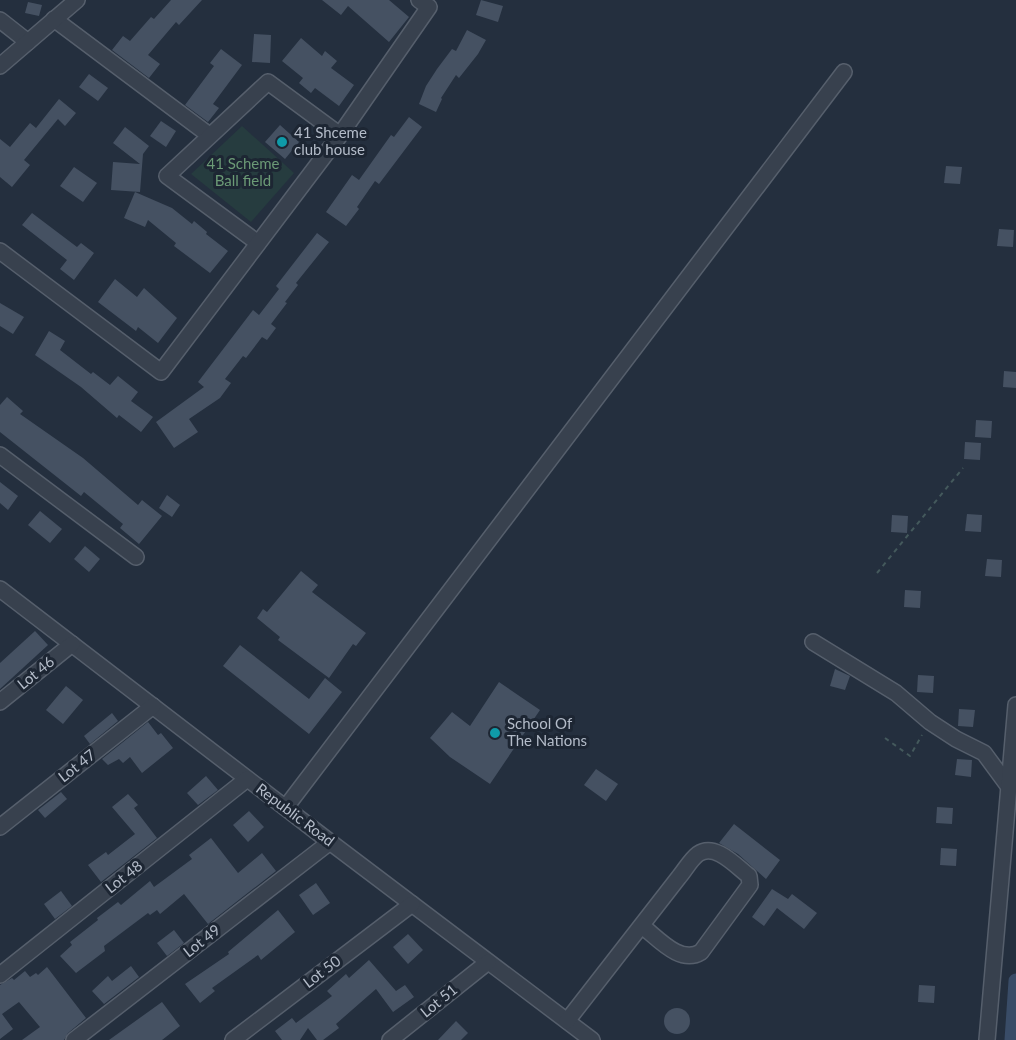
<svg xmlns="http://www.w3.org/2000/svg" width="1016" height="1040" font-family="Lato,sans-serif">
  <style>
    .green { fill: #263c3f }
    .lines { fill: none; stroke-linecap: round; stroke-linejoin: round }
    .canal { stroke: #394c67; stroke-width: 15 }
    .building { fill: #455162 }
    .minor-casing { stroke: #565f6c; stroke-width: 18 }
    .path { stroke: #44595c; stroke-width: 2; stroke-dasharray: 4.5 4.5; stroke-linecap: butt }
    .minor { stroke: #38414e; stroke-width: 15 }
    .culture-dot { fill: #0f9aa8; stroke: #1d2633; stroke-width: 2 }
    .labels { text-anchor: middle; stroke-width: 6; stroke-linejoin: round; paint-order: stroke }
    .poi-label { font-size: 15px; fill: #b4bcc9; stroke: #1d2633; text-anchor: start }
    .park-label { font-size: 15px; fill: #6b9a76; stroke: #1d2633 }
    .street-label { font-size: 15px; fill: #b4bcc9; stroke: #1d2633 }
  </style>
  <rect width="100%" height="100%" fill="#242f3e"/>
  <path class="green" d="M242,126L294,173L251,222L191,174Z"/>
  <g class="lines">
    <path class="canal" d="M1012,1040L1016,981"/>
  </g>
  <g class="building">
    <path d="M171,0H202L179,25L176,22L148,55L160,64L149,78L112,50L123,36L130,41L151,17L154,19Z"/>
    <path d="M322,0H389L409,17L389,42L348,6L341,15Z"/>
    <path d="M481,0L503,6L498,22L476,15Z"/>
    <path d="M28,2L42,5L39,16L25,13Z"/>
    <path d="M467,30L486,40L478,54L459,78L456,75L441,98L442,99L436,112L419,104L426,86L437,69L452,49L456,51Z"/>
    <path d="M254,34L271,35L270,63L252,62Z"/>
    <path d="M301,38L322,56L325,51L337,61L331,68L354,85L339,106L315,88L311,93L299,83L303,78L282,61Z"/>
    <path d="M221,49L242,65L213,104L219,108L208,122L185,105L214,66L210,63Z"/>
    <path d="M89,74L108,88L98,101L79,87Z"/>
    <path d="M59,99L76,113L65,126L58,119L24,160L30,165L12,187L0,177V139L10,147L30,123L36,128Z"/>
    <path d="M409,117L422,127L379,184L375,181L357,207L359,209L346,226L326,212L352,175L359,180L391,135L394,137Z"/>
    <path d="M161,121L176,131L166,147L150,136Z"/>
    <path d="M280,125L299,142L285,159L265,142Z"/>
    <path d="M125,127L149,146L143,154L140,192L111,190L113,162L140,164L113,143Z"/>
    <path d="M946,166L962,167L960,184L944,183Z"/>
    <path d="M74,167L97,183L83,202L60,186Z"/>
    <path d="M135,192L172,208L192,224L194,221L207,232L206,234L228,251L210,273L174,246L176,243L148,220L145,227L124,218Z"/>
    <path d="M32,213L77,247L81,243L94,253L74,280L60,269L67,260L22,225Z"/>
    <path d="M999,229L1014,230L1013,247L997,246Z"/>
    <path d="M317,233L329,242L296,283L298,285L285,302L287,303L271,324L276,328L267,340L262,337L246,358L243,356L225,379L231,383L220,398L189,419L198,432L174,448L156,422L204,387L198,382L253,310L259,315L279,289L276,286Z"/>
    <path d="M115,279L137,297L144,288L177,318L158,343L138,327L136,331L98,302Z"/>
    <path d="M0,303L24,317L13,334L0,326Z"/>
    <path d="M49,331L65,341L60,350L91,374L93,372L110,385L118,376L138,392L131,401L153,417L141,432L119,415L117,418L81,387L35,355Z"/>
    <path d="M1004,371L1016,372V388L1003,387Z"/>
    <path d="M7,397L23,411L20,414L83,458L138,505L142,500L162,516L139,544L120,528L123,524L84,492L81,496L0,432V405Z"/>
    <path d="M976,420L992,421L991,438L975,437Z"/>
    <path d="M965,442L981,443L980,460L964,459Z"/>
    <path d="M0,482L18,496L8,510L0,503Z"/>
    <path d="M167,495L180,505L172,517L159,508Z"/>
    <path d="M40,511L62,529L50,543L28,525Z"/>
    <path d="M967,514L982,515L981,532L965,531Z"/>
    <path d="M892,515L908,516L907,533L891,532Z"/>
    <path d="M85,546L100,559L89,572L74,559Z"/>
    <path d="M987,559L1002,560L1001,577L985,576Z"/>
    <path d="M301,571L318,585L312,592L366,633L356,646L353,644L329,678L278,640L280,637L257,618L263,609L267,612Z"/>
    <path d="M905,590L921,591L920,608L904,607Z"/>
    <path d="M35,631L48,645L0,689V663Z"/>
    <path d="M240,645L309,699L325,678L342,692L309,734L223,666Z"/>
    <path d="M835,669L850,676L845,690L830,686Z"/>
    <path d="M918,675L934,676L933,693L917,692Z"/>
    <path d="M499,682L540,710L490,784L450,757L430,738L452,712L470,726Z"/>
    <path d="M66,686L83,700L63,724L46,710Z"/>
    <path d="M959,709L975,710L973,727L958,726Z"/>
    <path d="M112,713L118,721L90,744L84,736Z"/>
    <path d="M148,722L158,735L161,733L173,748L142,773L130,757L123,763L119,759L108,765L102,759Z"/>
    <path d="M957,759L972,760L971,777L955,775Z"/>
    <path d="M596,769L618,784L606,801L584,785Z"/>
    <path d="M206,776L218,790L198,805L187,793Z"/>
    <path d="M61,792L67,799L45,818L38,810Z"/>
    <path d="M128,794L138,805L134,808L157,838L101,882L88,865L106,852L108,855L135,834L112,807Z"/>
    <path d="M937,807L953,808L952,824L936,823Z"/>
    <path d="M249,811L264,827L248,842L233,825Z"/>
    <path d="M734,824L780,860L766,879L738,854L719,843Z"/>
    <path d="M211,838L238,873L262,853L276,871L208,924L184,894L160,914L157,910L150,915L148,913L104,946L105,951L76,973L60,956L72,945L70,942L98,920L97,918L118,902L121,905L150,881L154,887L192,859L189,855Z"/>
    <path d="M941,848L957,849L956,866L940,865Z"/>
    <path d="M316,883L330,903L313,915L299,895Z"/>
    <path d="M772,889L788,899L792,894L817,913L804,929L777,908L764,926L752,917Z"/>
    <path d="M61,891L72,906L55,919L44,904Z"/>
    <path d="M278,910L295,932L261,960L258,955L212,988L215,991L200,1003L185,984L229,954L228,952Z"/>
    <path d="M174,930L184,943L167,956L157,943Z"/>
    <path d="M408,934L423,950L408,964L393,947Z"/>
    <path d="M369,960L396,991L405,985L414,997L393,1012L376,989L336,1024L339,1028L323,1040H317L308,1028L300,1040H282L275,1031L292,1018L296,1023L332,996L327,991L346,974L349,978Z"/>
    <path d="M131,966L139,977L104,1004L92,991L108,976L112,981Z"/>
    <path d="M47,967L86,1018L68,1033L64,1040H22L40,1027L19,1002L2,1014L13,1029L0,1039V985L12,978L14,980L25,971L30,977L36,973L38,975Z"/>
    <path d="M919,985L935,986L934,1003L918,1002Z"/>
    <path d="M162,1002L180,1026L162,1040H109Z"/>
    <circle cx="677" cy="1021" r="13"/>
    <path d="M456,1021L468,1033L461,1040H438Z"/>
  </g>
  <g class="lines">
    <g class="minor-casing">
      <g id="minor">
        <path d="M54,19L209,135"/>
        <path d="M0,20L28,42"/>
        <path d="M0,66L77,0"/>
        <path d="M258,243L167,176L268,82L340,135"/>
        <path d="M0,251L161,372L340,135L429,7L419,0"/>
        <path d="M0,455L136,557"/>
        <path d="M0,589L330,842L592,1040"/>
        <path d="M813,642L896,693L930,722L956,739L984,753L1009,787"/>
        <path d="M0,702L72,644"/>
        <path d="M286,807L844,72"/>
        <path d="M0,827L153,706"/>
        <path d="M0,975L247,779"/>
        <path d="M567,1021L679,877C685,870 691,859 698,854C715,842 736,866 749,876L750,885L701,952C680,965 658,938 642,926"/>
        <path d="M74,1040L330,842"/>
        <path d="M233,1040L412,904"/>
        <path d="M390,1040L488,962"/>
        <path d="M987,1040L1016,705"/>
      </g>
    </g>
    <g class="path">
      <path d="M877,573L963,468"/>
      <path d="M885,738L910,756L922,735"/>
    </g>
    <use href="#minor" class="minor"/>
  </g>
  <g class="culture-dot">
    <circle cx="282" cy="142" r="6"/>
    <circle cx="495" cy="733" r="6"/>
  </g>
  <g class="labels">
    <g class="poi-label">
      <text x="294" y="138">41 Shceme<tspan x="294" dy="17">club house</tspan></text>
      <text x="507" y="729">School Of<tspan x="507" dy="17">The Nations</tspan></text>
    </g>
    <g class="park-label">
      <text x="243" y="169">41 Scheme<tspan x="243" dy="17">Ball field</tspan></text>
    </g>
    <g class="street-label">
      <text transform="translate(36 673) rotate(-39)" y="5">Lot 46</text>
      <text transform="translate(77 766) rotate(-38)" y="5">Lot 47</text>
      <text transform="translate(295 815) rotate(37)" y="5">Republic Road</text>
      <text transform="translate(124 877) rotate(-38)" y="5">Lot 48</text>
      <text transform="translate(202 941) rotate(-38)" y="5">Lot 49</text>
      <text transform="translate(322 972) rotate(-37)" y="5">Lot 50</text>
      <text transform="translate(439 1001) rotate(-39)" y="5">Lot 51</text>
    </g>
  </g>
</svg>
